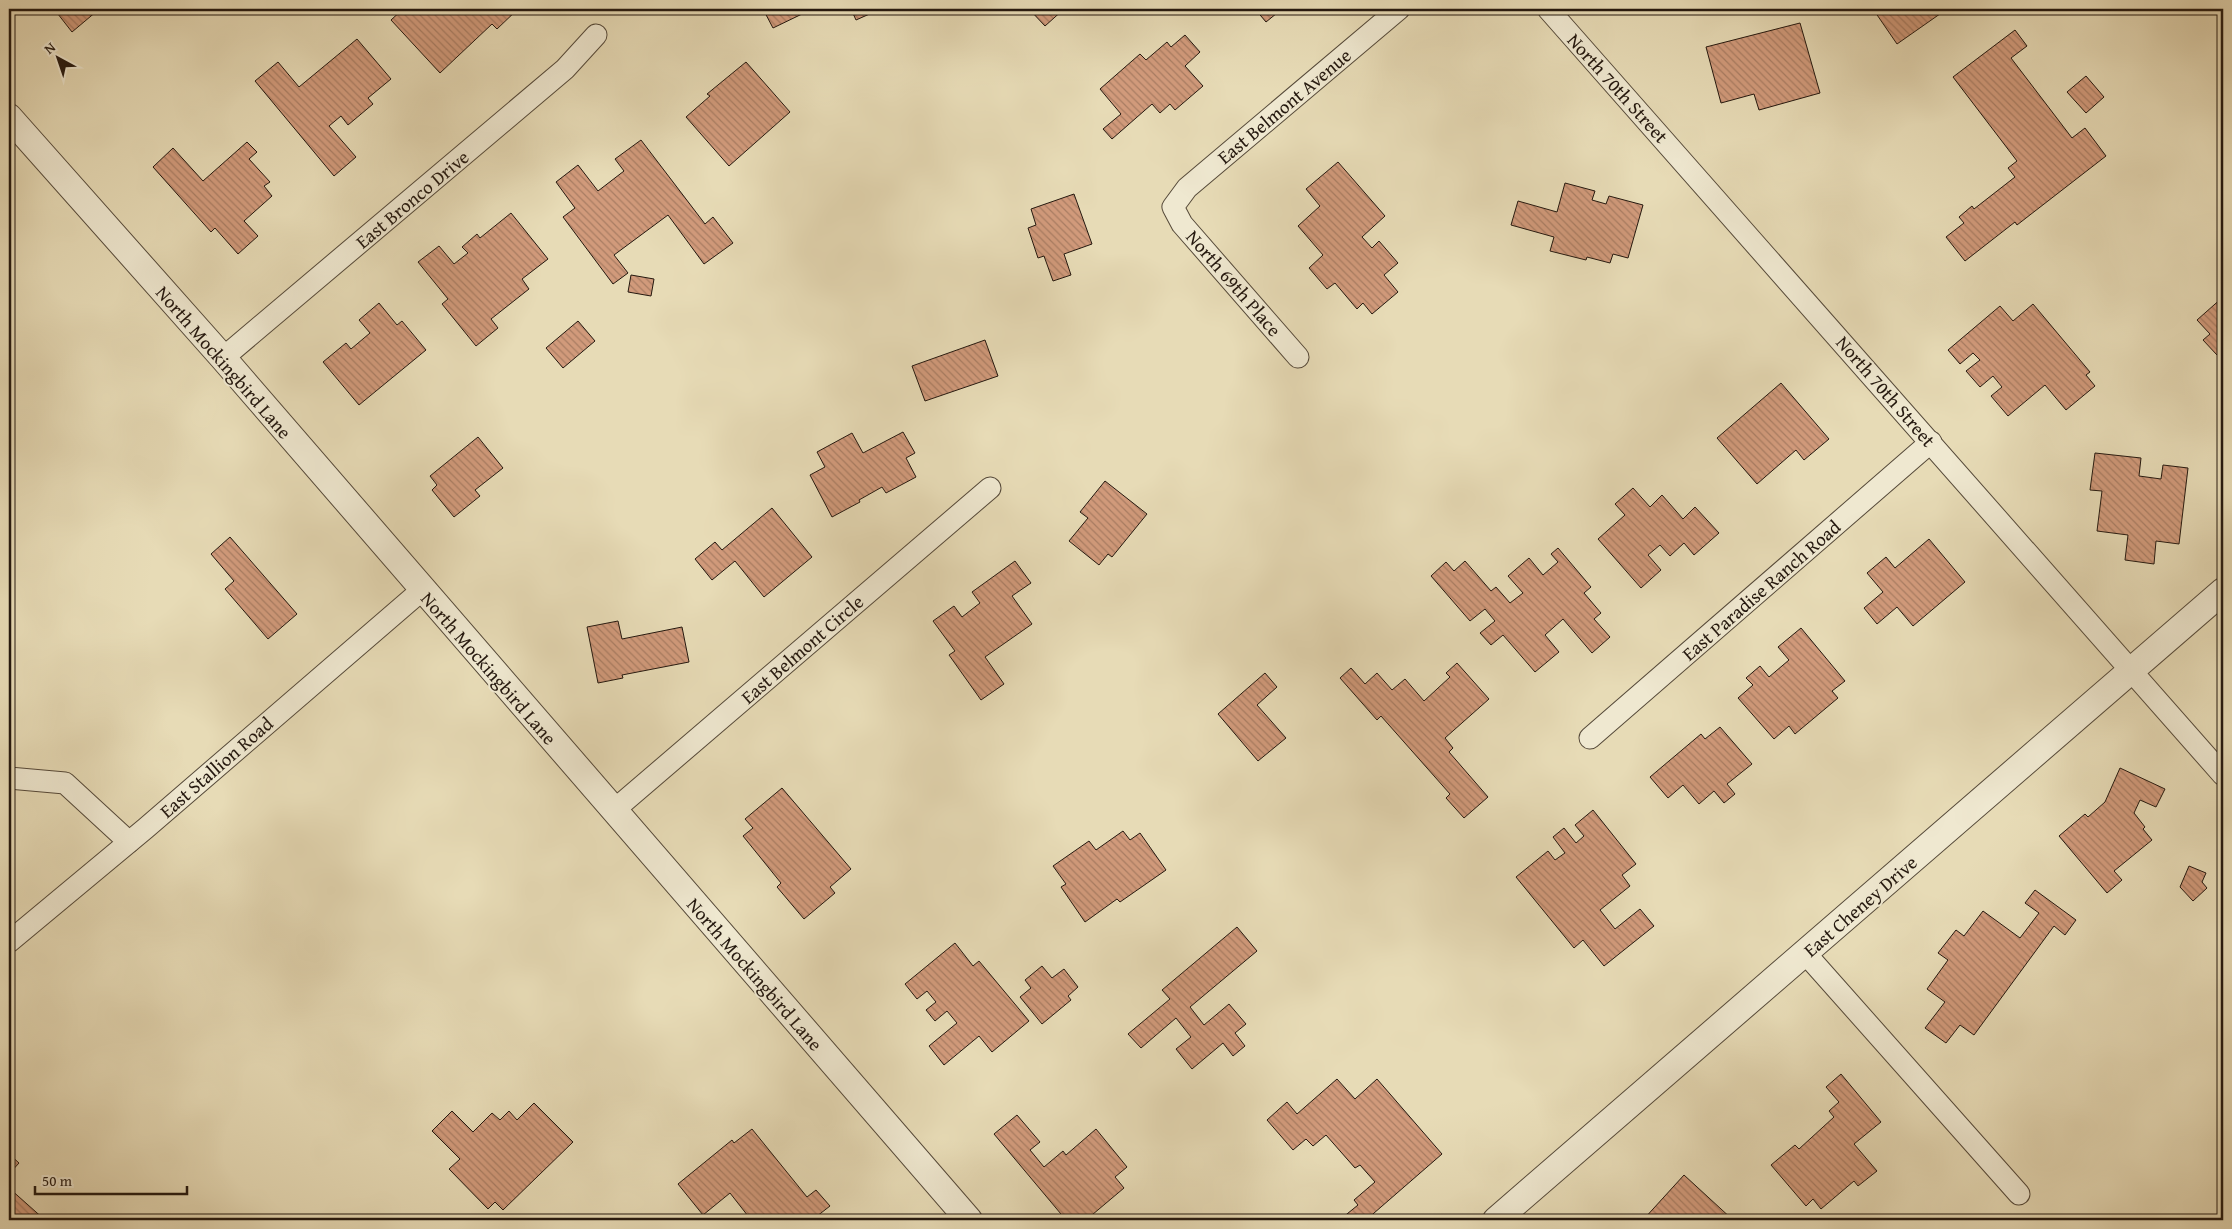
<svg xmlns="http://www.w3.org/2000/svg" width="2232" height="1229" font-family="'Gentium Book Plus',serif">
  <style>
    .building { fill: url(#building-back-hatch); stroke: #24180f }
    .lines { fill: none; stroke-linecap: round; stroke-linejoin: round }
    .minor-casing { stroke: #554939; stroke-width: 23 }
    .tertiary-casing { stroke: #554939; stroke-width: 28 }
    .minor { stroke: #efe8d0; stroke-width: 21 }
    .tertiary { stroke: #efe8d0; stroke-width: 26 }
    .labels { text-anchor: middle; stroke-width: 4; stroke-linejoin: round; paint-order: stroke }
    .street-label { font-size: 19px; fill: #24180f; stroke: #efe8d0 }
  </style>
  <defs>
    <pattern id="building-back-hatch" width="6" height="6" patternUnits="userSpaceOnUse" patternTransform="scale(1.25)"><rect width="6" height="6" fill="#d19a7b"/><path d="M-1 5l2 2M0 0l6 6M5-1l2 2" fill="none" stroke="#a97d63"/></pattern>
  </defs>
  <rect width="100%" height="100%" fill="#e7dbb6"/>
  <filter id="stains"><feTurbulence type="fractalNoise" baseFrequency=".004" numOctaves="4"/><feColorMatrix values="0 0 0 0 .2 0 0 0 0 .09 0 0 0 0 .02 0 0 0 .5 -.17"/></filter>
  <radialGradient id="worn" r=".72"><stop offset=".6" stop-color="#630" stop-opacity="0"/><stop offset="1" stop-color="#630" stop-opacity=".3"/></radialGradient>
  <g class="building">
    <path d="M54,9H94L97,11L72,32Z"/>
    <path d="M403,9H518L497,29L492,24L440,73L391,20Z"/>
    <path d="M763,9H800L802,14L773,28Z"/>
    <path d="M851,9H872L874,12L856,20Z"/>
    <path d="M1029,9H1064L1045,26Z"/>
    <path d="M1255,9H1282L1266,22Z"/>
    <path d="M1873,9H1947L1897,44Z"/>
    <path d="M1800,23L1820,93L1759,110L1754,94L1721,103L1706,47Z"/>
    <path d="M2015,30L2027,46L2011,58L2072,138L2085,128L2106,156L2017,225L2015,222L1965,261L1946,237L1964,223L1959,217L1972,206L1974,209L2015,177L2008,168L2017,161L1953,77Z"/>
    <path d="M1185,35L1200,52L1185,66L1203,86L1175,110L1170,104L1160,113L1152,104L1112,139L1103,129L1121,114L1100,89L1140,54L1146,60L1167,42L1171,47Z"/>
    <path d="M357,39L391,79L368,98L373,104L348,125L341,116L329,126L356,157L334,176L255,81L278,62L299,87Z"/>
    <path d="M746,62L790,112L729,166L686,117L710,96L707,94Z"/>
    <path d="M2086,76L2104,97L2086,113L2067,92Z"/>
    <path d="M641,140L705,224L713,217L733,243L704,264L668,215L614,255L628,273L613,284L563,217L575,208L556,182L578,165L598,191L624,171L615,159Z"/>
    <path d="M247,142L257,152L249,159L270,182L264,186L272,196L244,221L258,236L238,254L215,228L211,232L153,167L173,148L203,181Z"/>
    <path d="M1338,162L1385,216L1362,237L1372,248L1379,241L1398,263L1384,275L1398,292L1372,314L1363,303L1357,309L1335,283L1327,289L1309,268L1323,255L1298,226L1320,206L1306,189Z"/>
    <path d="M1565,183L1595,191L1592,200L1606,204L1609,196L1643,205L1628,258L1613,254L1610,263L1587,257L1586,260L1550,251L1554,237L1511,225L1518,201L1557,212Z"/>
    <path d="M1074,194L1092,244L1064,254L1071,275L1053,281L1044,256L1038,258L1028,228L1036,225L1031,209Z"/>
    <path d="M511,213L548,259L522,279L529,289L491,319L498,328L476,346L442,304L448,299L418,262L439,246L454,264L468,253L462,247L477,234L480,238Z"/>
    <path d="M631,275L654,279L651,296L628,292Z"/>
    <path d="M2223,297V349L2217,355L2203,340L2210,334L2197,320Z"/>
    <path d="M379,303L397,325L402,321L426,350L359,405L323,362L346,343L351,349L370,333L359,320Z"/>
    <path d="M2033,304L2090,372L2086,375L2095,386L2066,410L2045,385L2008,416L1991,396L2002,387L1993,376L1980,387L1966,371L1980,360L1973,353L1960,364L1948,350L2000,306L2013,321Z"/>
    <path d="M578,321L595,341L563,368L546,348Z"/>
    <path d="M985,340L998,376L925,401L912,366Z"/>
    <path d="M1781,383L1829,439L1804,460L1796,450L1757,484L1717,438Z"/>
    <path d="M903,432L915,453L906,458L916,477L886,493L882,487L859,500L860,502L832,517L810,475L825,467L817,452L852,433L863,453Z"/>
    <path d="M478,437L503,468L475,490L480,496L454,517L432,490L437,485L430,476Z"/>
    <path d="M2095,453L2141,458L2139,476L2161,479L2163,465L2188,468L2179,544L2156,541L2154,564L2125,560L2128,535L2097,531L2102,491L2090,490Z"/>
    <path d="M1105,481L1147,514L1112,557L1108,554L1099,565L1069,541L1088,518L1080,512Z"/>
    <path d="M1633,488L1650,507L1662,495L1683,519L1695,507L1719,533L1694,555L1684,543L1670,556L1660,545L1648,555L1661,570L1641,588L1598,539L1625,515L1615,504Z"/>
    <path d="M772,508L812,557L764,597L735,561L712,580L695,559L715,542L722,550Z"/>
    <path d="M230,537L297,614L268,639L225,589L234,581L211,554Z"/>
    <path d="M1929,539L1965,582L1913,626L1897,607L1877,624L1864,608L1883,592L1867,573L1886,557L1895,568Z"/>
    <path d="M1558,548L1591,587L1584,593L1601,613L1594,619L1610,637L1592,653L1563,619L1545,635L1559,652L1535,672L1503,635L1491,645L1480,633L1495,621L1485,609L1470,621L1431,576L1446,562L1454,571L1465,561L1491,591L1496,587L1510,603L1523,593L1508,576L1529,558L1543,575L1558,562L1551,554Z"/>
    <path d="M1015,561L1031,583L1012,596L1032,624L985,657L1004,684L981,700L949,655L955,651L933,621L954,606L962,617L980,603L972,592Z"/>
    <path d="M618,621L622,639L682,627L689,662L622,675L623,678L598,683L587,627Z"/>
    <path d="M1801,628L1845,681L1832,691L1838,698L1795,734L1789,726L1774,739L1738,698L1753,685L1746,678L1760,666L1769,677L1789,660L1778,647Z"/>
    <path d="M1457,663L1489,699L1445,738L1453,748L1449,752L1488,797L1464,818L1446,798L1450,794L1381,716L1377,720L1340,678L1351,668L1365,684L1377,673L1392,690L1405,679L1424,701L1450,677L1446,673Z"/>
    <path d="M1265,673L1277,687L1257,705L1286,738L1258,761L1218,714Z"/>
    <path d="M1720,727L1752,764L1727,784L1735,794L1724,803L1714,791L1699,804L1683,785L1668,798L1650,777L1701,734L1705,739Z"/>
    <path d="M2120,768L2165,789L2156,807L2140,800L2134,813L2145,827L2143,829L2152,840L2114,871L2122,880L2107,893L2059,836L2085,814L2088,817L2105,802Z"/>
    <path d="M782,788L851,869L830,887L835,893L804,919L777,887L781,883L743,836L753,828L745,819Z"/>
    <path d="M1593,810L1636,864L1622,875L1630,886L1600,910L1615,929L1640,909L1654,926L1604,966L1583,940L1574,948L1516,877L1548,851L1555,860L1565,853L1553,837L1564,828L1576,843L1584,836L1575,825Z"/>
    <path d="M1123,831L1130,840L1140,833L1166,870L1120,902L1117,899L1085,922L1061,887L1066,884L1053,866L1089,841L1096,850Z"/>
    <path d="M2189,866L2206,873L2202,882L2207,888L2193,901L2180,887Z"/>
    <path d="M2035,890L2076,920L2065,935L2054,926L1974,1035L1960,1025L1946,1043L1925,1028L1945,1002L1927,989L1948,960L1938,953L1956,930L1964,936L1983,911L2020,938L2039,913L2025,903Z"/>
    <path d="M1237,927L1257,951L1190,1007L1204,1025L1229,1004L1246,1024L1235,1033L1245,1046L1233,1056L1223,1043L1192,1069L1176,1049L1191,1037L1176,1018L1141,1048L1128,1034L1170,999L1162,990Z"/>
    <path d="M955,943L973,966L979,961L1029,1021L992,1052L979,1036L944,1065L929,1046L957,1023L947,1011L935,1021L926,1010L936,1002L927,991L917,999L905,984Z"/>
    <path d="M1042,966L1052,978L1064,969L1078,987L1068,996L1071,1000L1042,1024L1020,997L1031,988L1025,980Z"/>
    <path d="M1841,1074L1881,1122L1854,1144L1877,1171L1858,1186L1854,1181L1821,1209L1813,1199L1806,1206L1771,1165L1795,1145L1799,1149L1834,1117L1829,1111L1839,1102L1826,1087Z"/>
    <path d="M1337,1079L1355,1099L1377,1079L1442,1154L1366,1220H1344L1342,1218L1358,1205L1354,1200L1375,1182L1360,1165L1355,1168L1326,1135L1313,1146L1306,1139L1293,1150L1267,1120L1287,1102L1297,1114Z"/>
    <path d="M534,1103L573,1142L503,1210L495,1202L488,1209L449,1169L460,1159L432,1131L452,1111L473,1132L492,1113L500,1120L509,1111L517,1120Z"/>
    <path d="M1017,1115L1040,1142L1030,1150L1044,1167L1063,1151L1066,1155L1096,1129L1127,1167L1115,1177L1124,1188L1086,1220H1066L994,1134Z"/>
    <path d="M752,1129L807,1197L816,1190L830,1206L812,1220H743L748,1216L730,1193L703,1215L678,1184L732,1140L734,1143Z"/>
    <path d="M9,1154L19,1163L9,1174Z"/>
    <path d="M1684,1175L1733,1220H1643Z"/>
    <path d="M9,1188L45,1220H9Z"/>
  </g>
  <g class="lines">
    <g class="minor-casing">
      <g id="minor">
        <path d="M1548,9L2223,775"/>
        <path d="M1298,357L1182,224L1173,207L1187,188L1399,9"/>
        <path d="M223,358L565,69L596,35"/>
        <path d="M1590,738L1931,442"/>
        <path d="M9,778L65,783L129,842"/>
        <path d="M613,811L990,488"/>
        <path d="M9,942L146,828L422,590"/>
        <path d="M1805,953L2019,1194"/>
      </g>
    </g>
    <g class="tertiary-casing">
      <g id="tertiary">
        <path d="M9,117L223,358L969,1220"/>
        <path d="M1496,1220L2223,591"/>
      </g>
    </g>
    <use href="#minor" class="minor"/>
    <use href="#tertiary" class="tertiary"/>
  </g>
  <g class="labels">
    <g class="street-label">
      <text transform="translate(1618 88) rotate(48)" y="7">North 70th Street</text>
      <text transform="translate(1284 106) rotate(-40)" y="7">East Belmont Avenue</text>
      <text transform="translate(412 199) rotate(-40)" y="7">East Bronco Drive</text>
      <text transform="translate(1234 283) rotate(49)" y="7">North 69th Place</text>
      <text transform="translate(224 362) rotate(49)" y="7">North Mockingbird Lane</text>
      <text transform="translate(1886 391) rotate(49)" y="7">North 70th Street</text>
      <text transform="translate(1761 590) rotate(-41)" y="7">East Paradise Ranch Road</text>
      <text transform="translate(802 649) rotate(-41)" y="7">East Belmont Circle</text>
      <text transform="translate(489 668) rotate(49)" y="7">North Mockingbird Lane</text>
      <text transform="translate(216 767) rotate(-41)" y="7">East Stallion Road</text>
      <text transform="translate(1860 906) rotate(-41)" y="7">East Cheney Drive</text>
      <text transform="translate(755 974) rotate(49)" y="7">North Mockingbird Lane</text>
    </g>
  </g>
  <rect width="2232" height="1229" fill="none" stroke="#e7dbb6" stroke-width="30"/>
  <rect x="10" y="10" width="2212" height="1209" fill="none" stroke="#24180f" stroke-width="2.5"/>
  <rect x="15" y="15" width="2202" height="1199" fill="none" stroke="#24180f"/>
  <g transform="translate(58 58) rotate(320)" stroke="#efe8d0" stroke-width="4" paint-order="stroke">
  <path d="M0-4L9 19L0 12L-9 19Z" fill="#24180f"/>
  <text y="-8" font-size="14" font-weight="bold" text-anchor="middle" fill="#24180f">N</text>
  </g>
  <path d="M35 1186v8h152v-8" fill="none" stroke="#24180f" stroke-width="2.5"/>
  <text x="42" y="1186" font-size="15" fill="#24180f" stroke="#efe8d0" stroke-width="4" paint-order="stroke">50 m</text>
  <rect width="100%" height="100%" filter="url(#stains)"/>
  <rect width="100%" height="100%" fill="url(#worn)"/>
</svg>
